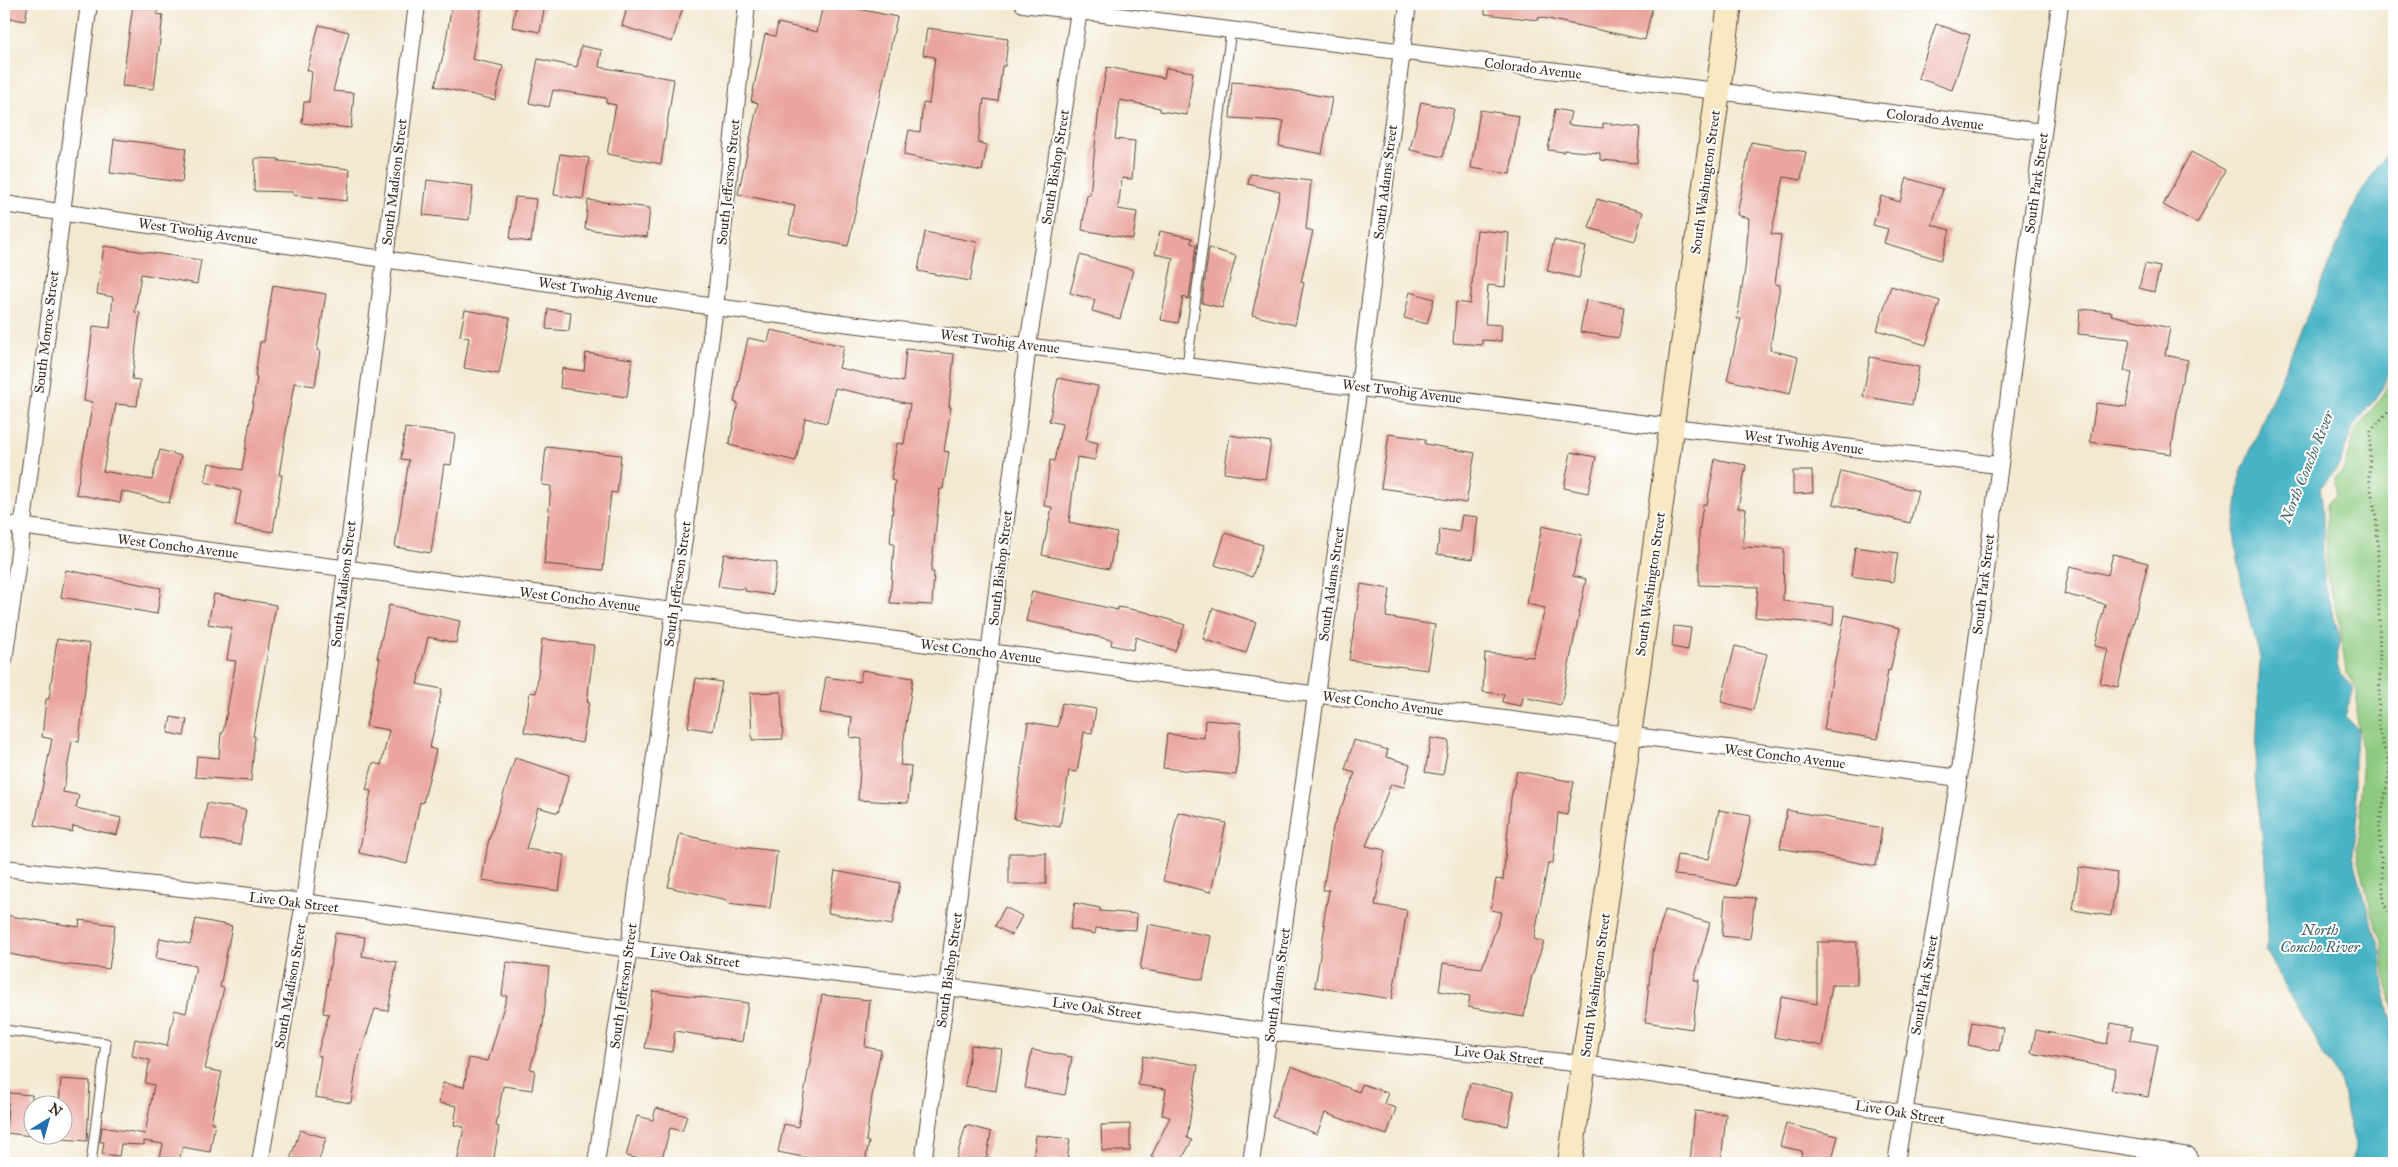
<svg xmlns="http://www.w3.org/2000/svg" width="2398" height="1167" font-family="'IM FELL Great Primer',serif">
  <style>
    .green { fill: #8dca80; stroke: #647a4f }
    .water { fill: #47b3c5; stroke: #416e72 }
    .building { fill: #eaa69e }
    .lines { fill: none; stroke-linecap: round; stroke-linejoin: round }
    .lane-casing { stroke: #574739; stroke-width: 11 }
    .street-casing { stroke: #574739; stroke-width: 18 }
    .secondary-casing { stroke: #574739; stroke-width: 26 }
    .path { stroke: #574739; stroke-width: 3; stroke-dasharray: 1 4; stroke-linecap: butt }
    .lane { stroke: #fff; stroke-width: 9 }
    .street { stroke: #fff; stroke-width: 16 }
    .secondary { stroke: #f8e8c3; stroke-width: 24 }
    .labels { text-anchor: middle; stroke-width: 4; stroke-linejoin: round; paint-order: stroke }
    .street-label { font-size: 14px; fill: #3b2a1e; stroke: #fff }
    .water-label { font-size: 15px; font-style: italic; fill: #406161; stroke: #fff }
  </style>
  <rect width="100%" height="100%" fill="#fff"/>
  <filter id="ink" filterUnits="userSpaceOnUse"><feTurbulence type="fractalNoise" baseFrequency=".02" numOctaves="2"/><feDisplacementMap in="SourceGraphic" scale="10" xChannelSelector="R" yChannelSelector="G"/><feConvolveMatrix kernelMatrix="1 2 1 2 8 2 1 2 1" color-interpolation-filters="sRGB"/></filter>
  <filter id="wash" filterUnits="userSpaceOnUse"><feTurbulence type="fractalNoise" baseFrequency=".0096" numOctaves="4" result="noise"/><feDisplacementMap in="SourceGraphic" scale="20" xChannelSelector="R" yChannelSelector="G"/><feGaussianBlur stdDeviation="1.12" result="paint"/><feColorMatrix in="noise" values="0 0 0 0 0 0 0 0 0 0 0 0 0 0 0 0 0 1.4 0 .05"/><feComposite in="paint" operator="in"/></filter>
  <g filter="url(#wash)">
    <rect width="100%" height="100%" fill="#f3e9d1"/>
    <path class="green" d="M2394,368V1009L2386,981L2382,941L2371,911L2359,860L2357,849L2362,820L2359,801L2362,772L2361,744L2357,718V689L2346,673L2340,626L2326,572L2327,503L2336,494L2335,478L2343,471L2354,433L2383,395Z"/>
    <path class="water" d="M2394,142V360L2381,391L2353,427L2339,466L2320,488C2326,516 2321,545 2324,573C2326,596 2334,616 2340,637C2341,642 2339,647 2338,652C2333,669 2344,677 2354,689L2345,716L2358,729L2354,758V792L2358,816L2353,855L2363,895L2381,952L2384,988L2391,1018L2394,1021V1163H2351L2356,1149L2339,1079L2303,1019L2267,952V875L2255,779L2260,657L2243,593L2234,532L2241,472L2357,199Z"/>
    <g id="blocks">
      <g class="building">
        <path d="M4,4H28L25,21L4,17Z"/>
        <path d="M133,4H159L157,14L163,15L154,89L122,86Z"/>
        <path d="M452,4H482L472,59L503,66L495,100L435,86L444,52Z"/>
        <path d="M516,4H545L540,32L512,27Z"/>
        <path d="M628,4H673L683,7L672,42L622,26Z"/>
        <path d="M823,4H834L897,17L848,246L789,234L795,206L738,194L758,103L751,101L765,34L775,36L778,23L817,32Z"/>
        <path d="M1485,4H1653L1645,40L1539,17L1538,20L1485,14Z"/>
        <path d="M1936,24L1970,35L1952,90L1918,78Z"/>
        <path d="M319,25L349,32L333,91L354,93L351,128L302,123L304,102H309L312,72L307,70Z"/>
        <path d="M927,28L1008,39L1005,66H1002L998,101L984,99L978,143L987,145L982,171L904,155L909,130L920,132L923,103L929,104L935,57L923,55Z"/>
        <path d="M581,46L602,50L599,67L674,79L661,164L607,154L616,105L606,103V98L553,90L549,107L529,103L538,59L577,67Z"/>
        <path d="M1107,67L1164,78L1166,68L1193,72L1187,115L1160,111V108L1120,100L1115,139L1135,141L1132,179L1122,178L1118,209L1137,212L1133,239L1082,230L1087,194L1090,195L1099,107Z"/>
        <path d="M1232,82L1258,84L1332,98L1322,154L1279,146L1284,121L1230,118Z"/>
        <path d="M1421,102L1454,109L1443,157L1410,150Z"/>
        <path d="M1555,109L1571,112L1568,125L1603,128V123L1640,127L1637,163L1600,160V153L1564,150V152L1548,150Z"/>
        <path d="M1480,110L1519,116L1510,174L1471,168Z"/>
        <path d="M114,139L186,148L182,182L110,173Z"/>
        <path d="M1751,142L1806,152L1801,180L1784,177L1771,234L1781,235L1775,284L1780,285L1770,350L1798,357L1790,394L1727,380L1741,319H1737L1745,269L1749,218L1737,215Z"/>
        <path d="M2191,152L2225,170L2197,223L2163,205Z"/>
        <path d="M560,154L589,158L583,199L554,195Z"/>
        <path d="M255,158L279,159V161L350,169L347,201L293,195V192L254,191Z"/>
        <path d="M1250,174L1311,181L1306,229L1313,231L1301,282L1304,283L1295,325L1252,315L1280,192L1248,184Z"/>
        <path d="M1907,178L1943,189L1932,225L1950,230L1941,260L1884,243L1888,229L1873,225L1881,196L1900,202Z"/>
        <path d="M427,180L473,186L469,220L423,215Z"/>
        <path d="M515,197L536,199L531,242L510,239Z"/>
        <path d="M1597,199L1643,212L1635,241L1589,228Z"/>
        <path d="M588,200L650,208L647,237L585,229Z"/>
        <path d="M1477,230L1509,233L1505,287L1488,285L1485,324L1502,325L1501,341L1482,340V345L1453,343L1456,302L1470,304Z"/>
        <path d="M1160,231L1192,238L1191,243L1196,245L1189,299L1183,297L1178,323L1161,320L1173,258L1155,254Z"/>
        <path d="M925,232L977,242L970,281L918,271Z"/>
        <path d="M1554,240L1586,247L1579,278L1547,271Z"/>
        <path d="M104,246L201,260L197,284L141,274L135,312L140,313L132,379L140,380L137,406L116,404L103,471L152,480L160,450L181,456L169,503L122,491L120,503L76,494L93,402L84,401L93,326L110,328L113,297L97,294Z"/>
        <path d="M1209,248L1236,256L1222,308L1202,303Z"/>
        <path d="M1080,255L1133,270L1120,319L1092,311L1095,300L1070,293Z"/>
        <path d="M2145,264L2160,267L2154,292L2139,288Z"/>
        <path d="M273,285L326,294L317,350L320,351L315,386L294,383L279,475H282L273,532L235,526L241,491L205,482L209,463L242,470L257,377H255L260,342H264Z"/>
        <path d="M1891,286L1940,301L1926,345L1877,330Z"/>
        <path d="M1410,292L1434,299L1427,324L1404,318Z"/>
        <path d="M1586,300L1624,307L1619,338L1580,332Z"/>
        <path d="M548,309L571,312L569,331L546,329Z"/>
        <path d="M2080,309L2112,312L2111,315L2170,328L2165,355L2188,360L2181,384L2171,454L2090,442L2096,403L2126,407L2132,373L2124,371L2130,339L2078,334Z"/>
        <path d="M465,310L510,318L499,374L464,368L469,338L460,336Z"/>
        <path d="M771,330L844,346L839,368L903,382L906,349L954,354L949,407H951L944,451L949,452L943,489H940L931,572H934L932,605L890,603L894,544L890,543L895,481L891,480L897,443L904,444L910,404L835,388L827,423L805,418L796,461L729,445L738,403L734,402L748,338L768,342Z"/>
        <path d="M586,353L632,359L627,397L560,388L562,368L584,371Z"/>
        <path d="M1870,357L1919,367L1912,405L1863,396Z"/>
        <path d="M1058,378L1098,386L1086,440L1098,443L1095,460L1077,457L1069,522L1117,533L1109,569L1042,555L1052,507L1044,506L1050,460L1054,461L1062,424L1049,421Z"/>
        <path d="M405,428L455,434L451,465L444,464L431,553L395,547L409,460L401,459Z"/>
        <path d="M1389,434L1425,439V444L1475,453L1466,503L1437,498V496L1381,488Z"/>
        <path d="M1230,435L1271,442L1265,479L1224,473Z"/>
        <path d="M546,447L621,455L617,493L611,492L603,570L544,564L551,486L542,485Z"/>
        <path d="M1571,452L1596,457L1588,493L1564,488Z"/>
        <path d="M1715,459L1746,465L1738,508L1746,509L1742,547L1784,549L1783,601L1834,607L1833,625L1755,617L1758,587L1699,585V533L1703,504H1707Z"/>
        <path d="M1793,471H1812L1813,493L1793,494Z"/>
        <path d="M1841,471L1918,491L1910,523L1833,504Z"/>
        <path d="M1462,515L1478,517L1473,559L1437,554L1440,529L1459,532Z"/>
        <path d="M1542,526L1582,535L1573,576L1586,579L1561,705L1523,697L1521,706L1502,702L1504,694L1483,692L1485,653L1533,657L1545,608L1527,604Z"/>
        <path d="M1225,533L1263,545L1252,577L1215,565Z"/>
        <path d="M1855,547L1898,553L1893,582L1851,576Z"/>
        <path d="M724,554L777,563L772,595L745,591V588L738,589L718,586Z"/>
        <path d="M2113,554L2148,563L2118,687L2100,683L2108,649L2095,646L2105,604L2064,594L2070,566L2108,575Z"/>
        <path d="M66,570L161,588L157,614L61,597Z"/>
        <path d="M1361,584L1390,589L1386,617L1435,625L1428,670L1349,660Z"/>
        <path d="M1032,591L1118,610V607L1146,612L1185,625L1175,651L1136,637L1133,650L1111,645L1112,640L1026,621Z"/>
        <path d="M214,594L276,605L253,736H255L251,781L195,777L197,756L219,758L221,733H223L236,661L227,660L232,628L208,624Z"/>
        <path d="M389,605L460,621L456,643L428,637L417,684L442,689L430,748L436,750L423,803L420,802L407,864L359,853L371,791L366,790L373,763L381,765L389,730L366,726L380,658H377Z"/>
        <path d="M1213,608L1256,622L1246,653L1203,639Z"/>
        <path d="M1845,615L1900,628L1890,671L1888,670L1878,739L1824,730L1835,660Z"/>
        <path d="M1674,626L1691,628L1688,650L1672,647Z"/>
        <path d="M57,639L90,644L79,742L72,741L63,792L79,795L76,808L121,818L117,835L73,826L72,832L35,825L52,739L42,737L46,699H49Z"/>
        <path d="M542,639L594,645L587,702H589L582,743L524,732L530,692L536,693Z"/>
        <path d="M1735,646L1767,654L1753,710L1721,702Z"/>
        <path d="M862,670L913,678L900,765L911,766L908,803L858,800L862,739L850,737L852,717L820,713L826,677L860,682Z"/>
        <path d="M696,678L722,682L713,731L688,727Z"/>
        <path d="M781,692L783,739L752,740L750,693Z"/>
        <path d="M1062,703L1096,709L1092,733L1084,732L1077,772L1069,771L1060,827L1014,819L1028,722L1058,727Z"/>
        <path d="M171,717L187,720L184,736L168,733Z"/>
        <path d="M1205,720L1241,723L1236,775L1163,768L1167,734L1204,738Z"/>
        <path d="M1431,738L1449,741L1443,775L1425,772Z"/>
        <path d="M1354,740L1388,750L1386,757L1410,764L1404,787L1391,784L1366,846L1385,850L1375,905L1407,910L1392,999L1315,987L1325,925L1323,924L1329,890H1323L1333,827L1355,773L1345,770Z"/>
        <path d="M515,758L569,775L558,813L538,807L526,849L564,855L559,891L482,880L488,843Z"/>
        <path d="M1517,771L1574,782L1567,815L1558,813L1553,863H1548L1534,939L1544,942L1531,979L1524,1017L1468,1007L1470,996L1439,991L1443,963L1482,968L1502,912L1491,910L1496,879L1503,880L1511,798Z"/>
        <path d="M207,803L246,810L240,845L201,838Z"/>
        <path d="M1719,810L1751,816L1736,886L1695,877L1674,875L1677,855L1709,859Z"/>
        <path d="M1787,810L1882,828L1876,866L1780,848Z"/>
        <path d="M1178,812L1226,823L1211,892L1163,881Z"/>
        <path d="M680,834L733,846L777,851L770,908L727,903V900L668,887Z"/>
        <rect x="1009" y="853" width="37" height="31"/>
        <path d="M2079,867L2117,873L2111,916L2073,910Z"/>
        <path d="M835,871L900,883L892,925L828,913Z"/>
        <path d="M1725,896L1755,898L1750,939L1722,936Z"/>
        <path d="M1075,903L1100,908V911L1137,914L1136,930L1096,928L1095,934L1070,929Z"/>
        <path d="M1005,907L1022,916L1012,935L995,926Z"/>
        <path d="M1665,910L1710,923L1694,980H1699L1692,1029L1645,1022L1652,955Z"/>
        <path d="M4,915L79,927L80,920L115,925L109,969L62,964L4,953Z"/>
        <path d="M196,919L232,926L220,987L224,988L205,1069L222,1072L211,1122L215,1123L210,1152L182,1147L179,1163H159L163,1144L144,1141V1145L121,1144L119,1156L102,1154L104,1142H100L102,1127L145,1134L154,1085L145,1083L150,1060L132,1056L135,1039L167,1046L175,1010L186,1013L196,966L156,958L160,938L190,944Z"/>
        <path d="M1148,924L1211,936L1203,980L1140,969Z"/>
        <path d="M335,933L365,937L362,956L397,962L388,1011L375,1009L357,1064L351,1103L315,1097L321,1056L317,1055L329,1014L323,1013Z"/>
        <path d="M1817,942H1857V985H1832L1822,1046L1774,1037L1781,997L1817,1004Z"/>
        <path d="M506,962L549,967L543,1025L530,1069L535,1070L532,1090L503,1086L496,1126L499,1127L493,1163H457L464,1127L454,1125L457,1106L439,1103L443,1083L464,1087L469,1058L488,1061L507,996H502Z"/>
        <path d="M653,991L748,1003L742,1042L675,1031L672,1052L645,1048Z"/>
        <path d="M822,995L870,1000L865,1047L881,1050L872,1096L866,1141L869,1142L865,1163H812L813,1159L778,1152L784,1124L798,1127Z"/>
        <path d="M1972,1022L2003,1028L1999,1051L1968,1045Z"/>
        <path d="M2111,1023L2132,1027L2130,1040L2158,1045L2148,1097L2111,1090L2116,1069L2031,1053L2036,1030L2107,1044Z"/>
        <path d="M971,1045L1002,1049L996,1091L965,1086Z"/>
        <path d="M1032,1050L1072,1057L1065,1095L1025,1088Z"/>
        <path d="M1143,1056L1198,1065L1187,1138L1192,1140L1180,1163H1165L1151,1157L1170,1117L1162,1115L1166,1089L1138,1085Z"/>
        <path d="M1291,1066L1359,1092L1362,1084L1388,1093L1384,1104L1396,1108L1387,1135L1325,1113L1317,1134L1272,1117Z"/>
        <path d="M61,1079L90,1081L87,1141L62,1139V1104H59Z"/>
        <path d="M1470,1083L1514,1092L1508,1126L1463,1117Z"/>
        <path d="M9,1093L32,1095V1136L6,1133Z"/>
        <path d="M656,1108L687,1116L682,1131L670,1128L661,1163L626,1156L637,1116L653,1120Z"/>
        <path d="M1695,1111L1726,1114L1721,1163H1690Z"/>
        <path d="M1130,1124V1151H1102L1101,1125Z"/>
        <path d="M1786,1124L1838,1136L1831,1163H1800L1802,1151L1780,1146Z"/>
        <path d="M966,1125L991,1132L986,1163L972,1159L971,1163H955Z"/>
        <path d="M300,1130L326,1138L318,1163H289Z"/>
        <path d="M1036,1135L1070,1139L1067,1161L1050,1159L1049,1163H1033Z"/>
      </g>
    </g>
  </g>
  <g filter="url(#ink)">
    <use href="#blocks" fill-opacity="0" stroke="#574739" stroke-width="1"/>
    <g class="lines">
      <g class="lane-casing">
        <g id="lane">
          <path d="M1187,365L1231,30"/>
          <path d="M4,1030L106,1043L91,1163"/>
        </g>
      </g>
      <g class="street-casing">
        <g id="street">
          <path d="M1023,4L2043,132"/>
          <path d="M4,204L715,307L1672,427L1998,465"/>
          <path d="M4,524L1959,778"/>
          <path d="M4,660C36,442 59,222 89,4"/>
          <path d="M4,868L304,902L629,949L947,987L1270,1032L1584,1064L2189,1156"/>
          <path d="M260,1163L304,902L417,4"/>
          <path d="M596,1163L629,949L715,307L747,4"/>
          <path d="M923,1163L947,987L1028,345L1080,4"/>
          <path d="M1251,1163L1359,386L1408,4"/>
          <path d="M1896,1163L1959,778L2060,4"/>
        </g>
      </g>
      <g class="secondary-casing">
        <path id="secondary" d="M1570,1163L1730,4"/>
      </g>
      <path class="path" d="M2394,404L2371,431L2369,477L2377,525L2378,558L2380,667L2378,726L2390,768L2379,828L2384,904L2394,922"/>
      <use href="#lane" class="lane"/>
      <use href="#street" class="street"/>
      <use href="#secondary" class="secondary"/>
    </g>
  </g>
  <g class="labels">
    <g class="street-label">
      <text transform="translate(1533 68) rotate(7)" y="5">Colorado Avenue</text>
      <text transform="translate(1935 119) rotate(7)" y="5">Colorado Avenue</text>
      <text transform="translate(1055 167) rotate(-81)" y="5">South Bishop Street</text>
      <text transform="translate(394 182) rotate(-83)" y="5">South Madison Street</text>
      <text transform="translate(728 182) rotate(-84)" y="5">South Jefferson Street</text>
      <text transform="translate(1385 182) rotate(-83)" y="5">South Adams Street</text>
      <text transform="translate(1705 182) rotate(-82)" y="5">South Washington Street</text>
      <text transform="translate(2036 183) rotate(-82)" y="5">South Park Street</text>
      <text transform="translate(198 231) rotate(8)" y="5">West Twohig Avenue</text>
      <text transform="translate(598 290) rotate(8)" y="5">West Twohig Avenue</text>
      <text transform="translate(46 332) rotate(-83)" y="5">South Monroe Street</text>
      <text transform="translate(1000 341) rotate(7)" y="5">West Twohig Avenue</text>
      <text transform="translate(1402 391) rotate(7)" y="5">West Twohig Avenue</text>
      <text transform="translate(1804 442) rotate(7)" y="5">West Twohig Avenue</text>
      <text transform="translate(178 546) rotate(7)" y="5">West Concho Avenue</text>
      <text transform="translate(1000 568) rotate(-83)" y="5">South Bishop Street</text>
      <text transform="translate(343 584) rotate(-83)" y="5">South Madison Street</text>
      <text transform="translate(677 584) rotate(-82)" y="5">South Jefferson Street</text>
      <text transform="translate(1331 584) rotate(-82)" y="5">South Adams Street</text>
      <text transform="translate(1650 584) rotate(-82)" y="5">South Washington Street</text>
      <text transform="translate(1983 584) rotate(-83)" y="5">South Park Street</text>
      <text transform="translate(580 599) rotate(7)" y="5">West Concho Avenue</text>
      <text transform="translate(981 651) rotate(7)" y="5">West Concho Avenue</text>
      <text transform="translate(1383 703) rotate(7)" y="5">West Concho Avenue</text>
      <text transform="translate(1785 756) rotate(7)" y="5">West Concho Avenue</text>
      <text transform="translate(294 902) rotate(7)" y="5">Live Oak Street</text>
      <text transform="translate(695 957) rotate(7)" y="5">Live Oak Street</text>
      <text transform="translate(949 970) rotate(-82)" y="5">South Bishop Street</text>
      <text transform="translate(1277 985) rotate(-82)" y="5">South Adams Street</text>
      <text transform="translate(1595 985) rotate(-82)" y="5">South Washington Street</text>
      <text transform="translate(1924 985) rotate(-80)" y="5">South Park Street</text>
      <text transform="translate(290 986) rotate(-80)" y="5">South Madison Street</text>
      <text transform="translate(623 986) rotate(-82)" y="5">South Jefferson Street</text>
      <text transform="translate(1097 1008) rotate(8)" y="5">Live Oak Street</text>
      <text transform="translate(1499 1055) rotate(6)" y="5">Live Oak Street</text>
      <text transform="translate(1900 1112) rotate(9)" y="5">Live Oak Street</text>
    </g>
    <g class="water-label">
      <text transform="translate(2307 467) rotate(-68)" y="5">North Concho River</text>
      <text x="2320" y="935">North<tspan x="2320" dy="17">Concho River</tspan></text>
    </g>
  </g>
  <rect width="2398" height="1167" fill="none" stroke="#fff" stroke-width="20"/>
  <g transform="translate(48 1120) rotate(37)"><circle r="24" fill="#ffffff" stroke="#b1aaa5"/>
  <path d="M0-4L9 19L0 12L-9 19Z" fill="#1f6fb2"/>
  <text y="-8" font-size="14" font-weight="bold" text-anchor="middle" fill="#3b2a1e">N</text>
  </g>
</svg>
